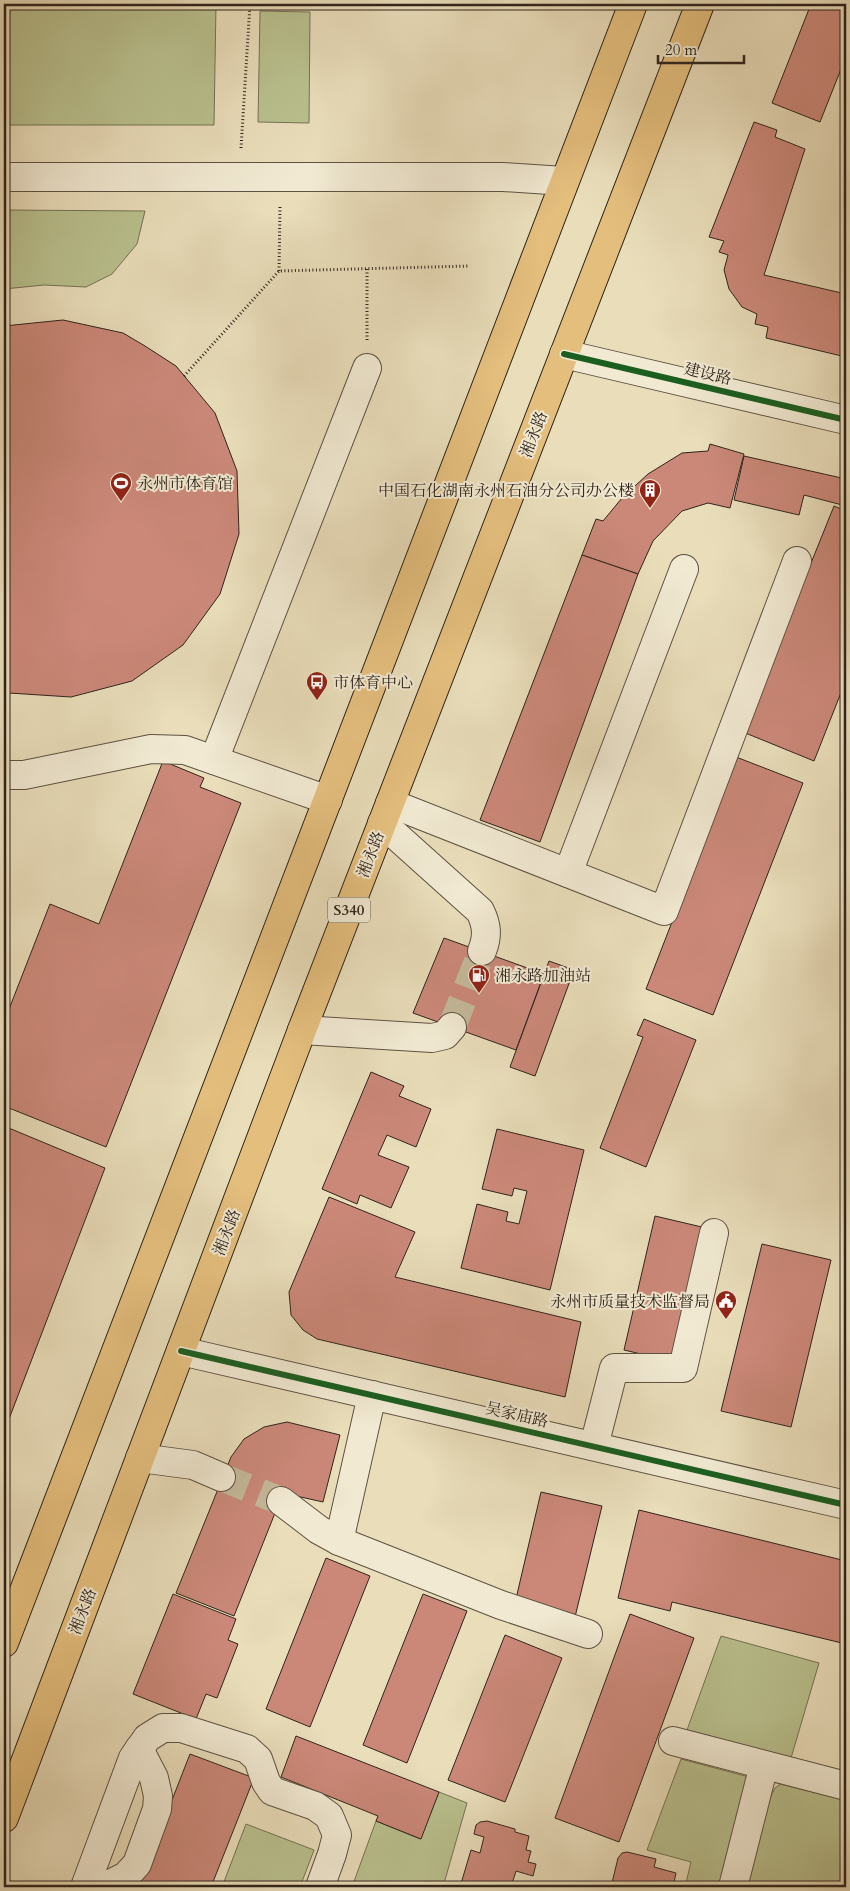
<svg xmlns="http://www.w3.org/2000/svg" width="850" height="1891" font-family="Cardo,'Noto Serif SC',serif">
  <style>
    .green { fill: #b9c08e; stroke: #747254 }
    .building { fill: #cb8879; stroke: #30241b }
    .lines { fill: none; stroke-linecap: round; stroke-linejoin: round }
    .minor-tunnel { stroke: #c4b89a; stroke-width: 28; stroke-dasharray: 28 14; stroke-linecap: butt }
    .minor-casing { stroke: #5e5243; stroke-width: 30 }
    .major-casing { stroke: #30241b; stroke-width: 30 }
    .path { stroke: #30241b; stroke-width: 3; stroke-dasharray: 1 2.5; stroke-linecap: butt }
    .minor { stroke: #f1e9d2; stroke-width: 28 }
    .major { stroke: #e4be7d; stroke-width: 28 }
    .cycleway-casing { stroke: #f1e9d2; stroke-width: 9 }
    .cycleway { stroke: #1b5e20; stroke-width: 6 }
    .labels { text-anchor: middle; stroke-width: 4; stroke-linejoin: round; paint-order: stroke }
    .shield { fill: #f1e9d2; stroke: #6a5f52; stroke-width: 1 }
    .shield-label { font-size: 15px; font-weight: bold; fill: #30241b }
    .street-label { font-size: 16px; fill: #30241b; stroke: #f1e9d2 }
    .poi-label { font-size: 16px; fill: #30241b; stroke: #f1e9d2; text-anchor: start }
  </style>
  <rect width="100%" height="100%" fill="#e9ddba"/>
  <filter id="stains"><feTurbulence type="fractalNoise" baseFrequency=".004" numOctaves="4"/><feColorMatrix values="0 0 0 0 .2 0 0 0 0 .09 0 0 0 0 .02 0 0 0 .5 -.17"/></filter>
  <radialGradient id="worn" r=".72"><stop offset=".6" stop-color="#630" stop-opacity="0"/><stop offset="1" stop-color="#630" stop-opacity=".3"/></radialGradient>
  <g class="green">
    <path d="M4,4H216L214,125H4Z"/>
    <path d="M260,11L310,12L309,123L258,122Z"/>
    <path d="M4,210L145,211L137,244L112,274L86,287L44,285L4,289Z"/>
    <path d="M721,1636L819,1663L791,1758L687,1730Z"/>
    <path d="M681,1759L749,1777L719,1887H685L691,1862L647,1850Z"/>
    <path d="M785,1781L846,1791V1887H746L767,1804L775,1788Z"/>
    <path d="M439,1792L467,1803L443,1887H352L376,1821L420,1839Z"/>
    <path d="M246,1824L314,1850L300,1887H222Z"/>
  </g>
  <g class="building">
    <path d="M811,4H846V65L843,64L820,122L772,103Z"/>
    <path d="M754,122L777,130L775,137L805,149L764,275L846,294V357L766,338L768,327L755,324L757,314L742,307L729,289L724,270L728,255L719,252L724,241L709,237Z"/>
    <path d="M63,320L123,333L145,346L176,366L215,413L237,471L239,534L220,594L183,645L132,681L71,697L9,693L4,691V326Z"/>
    <path d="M710,444L744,454L730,508L708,503L682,511L653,541L638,574L582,555L596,519L603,521L622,498L648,474L682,453L708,451Z"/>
    <path d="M744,456L846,479V506L804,495L799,515L734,500Z"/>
    <path d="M834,506L846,511V680L814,761L743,732Z"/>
    <path d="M582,555L638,574L540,842L480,820Z"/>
    <path d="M736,757L803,783L713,1015L646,989Z"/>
    <path d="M163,761L204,778L200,787L241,803L106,1147L4,1106V1022L50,904L99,924Z"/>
    <path d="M444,938L544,974L516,1050L413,1013Z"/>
    <path d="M549,961L574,970L535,1076L510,1067Z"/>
    <path d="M644,1019L696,1040L646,1167L600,1148L643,1037L637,1035Z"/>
    <path d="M371,1072L404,1086L399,1096L431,1109L416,1147L387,1135L378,1155L409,1167L391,1208L360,1195L357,1204L322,1189Z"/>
    <path d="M4,1126L105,1168L4,1432Z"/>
    <path d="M497,1129L584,1150L550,1290L461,1268L477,1204L508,1212L506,1221L519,1224L527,1191L514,1188L512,1196L482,1189Z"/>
    <path d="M329,1197L415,1232L395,1277L581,1322L565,1397L317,1339L303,1330L291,1315L289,1292Z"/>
    <path d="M655,1216L706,1228L675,1362L624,1350Z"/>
    <path d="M762,1244L831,1260L791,1427L721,1411Z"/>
    <path d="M287,1422L340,1435L323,1502L283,1493L234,1616L176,1593L231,1457L244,1439L264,1427Z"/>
    <path d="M541,1492L602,1506L575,1617L515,1603Z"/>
    <path d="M639,1510L846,1561V1644L672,1602L670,1611L618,1598Z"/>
    <path d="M326,1558L370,1576L310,1727L266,1709Z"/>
    <path d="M173,1594L236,1619L228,1640L238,1644L217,1698L206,1694L196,1719L133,1694Z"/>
    <path d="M423,1594L467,1611L407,1763L363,1745Z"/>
    <path d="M630,1614L694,1638L619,1842L555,1818Z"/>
    <path d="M505,1635L562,1658L505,1802L448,1780Z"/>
    <path d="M296,1736L439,1792L421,1839L376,1821L378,1816L281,1777Z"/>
    <path d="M190,1754L254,1778L211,1887H138Z"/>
    <path d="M487,1821L515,1829V1832L529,1836L526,1850L531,1851L528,1862L536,1864L533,1876L516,1871L511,1887H460L471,1850L480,1853L484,1837L474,1834L476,1825L480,1822Z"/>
    <path d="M627,1852L656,1859L654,1867L676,1873L673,1887H611L618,1858L622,1853Z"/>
  </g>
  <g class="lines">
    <g class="minor-tunnel">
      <path d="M452,1027L482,951"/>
      <path d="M221,1477L281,1501"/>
    </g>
    <g class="minor-casing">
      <g id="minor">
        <path d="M4,177H503L564,181"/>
        <path d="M564,354L846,420"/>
        <path d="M214,760L367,368"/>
        <path d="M4,775H24L151,749L185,750L328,800"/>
        <path d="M390,803L664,911L797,561"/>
        <path d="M382,823L480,911C487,925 488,936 482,951"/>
        <path d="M568,873L684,569"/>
        <path d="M302,1030L432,1038L445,1035L452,1027"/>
        <path d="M181,1351L846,1505"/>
        <path d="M594,1446L614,1368H683L714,1233"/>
        <path d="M140,1458L193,1465L221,1477"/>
        <path d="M281,1501L319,1530L339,1541L501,1605L588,1634"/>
        <path d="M339,1541L372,1395"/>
        <path d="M673,1741L846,1786"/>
        <path d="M85,1887L133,1758L147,1738L163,1728H181L247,1749L258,1759L266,1782L272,1791L315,1806L329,1816L337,1835L332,1854L320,1887"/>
        <path d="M98,1887L112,1883L126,1876L137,1864L157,1809L158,1796L154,1778L139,1749"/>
        <path d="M733,1887L764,1765"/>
      </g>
    </g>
    <g class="major-casing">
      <g id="major">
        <path d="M4,1643L633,4"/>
        <path d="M4,1818L302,1030L700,4"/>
      </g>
    </g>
    <g class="path">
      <path d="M241,148L250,4"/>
      <path d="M279,271L280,206"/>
      <path d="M367,340V269"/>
      <path d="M184,376L279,271L469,266"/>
    </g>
    <use href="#minor" class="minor"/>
    <use href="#major" class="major"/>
    <g class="cycleway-casing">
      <g id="cycleway">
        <path d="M564,354L846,420"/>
        <path d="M181,1351L846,1505"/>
      </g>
    </g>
    <use href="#cycleway" class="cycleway"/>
  </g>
  <defs>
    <g id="stadium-pin" transform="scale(1.125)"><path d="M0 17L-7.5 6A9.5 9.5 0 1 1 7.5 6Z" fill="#8f2418" stroke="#f1e9d2"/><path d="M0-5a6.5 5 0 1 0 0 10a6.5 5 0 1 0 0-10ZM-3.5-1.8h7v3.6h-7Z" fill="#fff"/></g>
    <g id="building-pin" transform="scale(1.125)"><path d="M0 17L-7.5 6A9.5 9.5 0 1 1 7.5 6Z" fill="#8f2418" stroke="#f1e9d2"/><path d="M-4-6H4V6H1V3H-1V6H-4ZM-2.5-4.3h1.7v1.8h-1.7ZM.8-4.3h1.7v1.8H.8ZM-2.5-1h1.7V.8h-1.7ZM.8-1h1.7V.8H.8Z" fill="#fff"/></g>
    <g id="bus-pin" transform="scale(1.125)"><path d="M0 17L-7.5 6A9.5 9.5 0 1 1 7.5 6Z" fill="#8f2418" stroke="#f1e9d2"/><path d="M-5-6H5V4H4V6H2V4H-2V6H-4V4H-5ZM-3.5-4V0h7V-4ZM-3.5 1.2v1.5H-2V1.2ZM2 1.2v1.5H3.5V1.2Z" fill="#fff"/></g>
    <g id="fuel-pin" transform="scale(1.125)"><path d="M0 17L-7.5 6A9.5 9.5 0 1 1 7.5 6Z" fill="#8f2418" stroke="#f1e9d2"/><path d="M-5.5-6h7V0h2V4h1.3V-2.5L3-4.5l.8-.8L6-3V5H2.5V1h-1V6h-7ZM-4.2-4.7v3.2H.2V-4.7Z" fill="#fff"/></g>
    <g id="civic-pin" transform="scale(1.125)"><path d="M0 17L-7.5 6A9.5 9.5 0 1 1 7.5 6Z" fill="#8f2418" stroke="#f1e9d2"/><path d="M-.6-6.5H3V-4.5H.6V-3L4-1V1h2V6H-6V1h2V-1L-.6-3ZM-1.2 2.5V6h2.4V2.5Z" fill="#fff"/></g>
  </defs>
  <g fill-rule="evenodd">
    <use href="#stadium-pin" x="121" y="483"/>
    <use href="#building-pin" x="650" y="490"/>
    <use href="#bus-pin" x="317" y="682"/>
    <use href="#fuel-pin" x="479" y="975"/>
    <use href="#civic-pin" x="726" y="1301"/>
  </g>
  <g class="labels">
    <rect class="shield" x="328" y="897.5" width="42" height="25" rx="4"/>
    <g class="shield-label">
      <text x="349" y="915">S340</text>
    </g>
    <g class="street-label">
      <text transform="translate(708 373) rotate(13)" y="6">建设路</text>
      <text transform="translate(533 434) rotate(-69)" y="6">湘永路</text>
      <text transform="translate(370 854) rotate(-69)" y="6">湘永路</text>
      <text transform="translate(226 1232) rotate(-69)" y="6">湘永路</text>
      <text transform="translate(517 1414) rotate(13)" y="6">吴家庙路</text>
      <text transform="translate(82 1611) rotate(-69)" y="6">湘永路</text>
    </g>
    <g class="poi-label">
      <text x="137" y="489">永州市体育馆</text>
      <text x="634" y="496" text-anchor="end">中国石化湖南永州石油分公司办公楼</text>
      <text x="333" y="688">市体育中心</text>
      <text x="495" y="981">湘永路加油站</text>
      <text x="710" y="1307" text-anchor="end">永州市质量技术监督局</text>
    </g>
  </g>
  <rect width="850" height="1891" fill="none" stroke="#e9ddba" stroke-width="20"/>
  <rect x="5" y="5" width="840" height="1881" fill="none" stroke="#30241b" stroke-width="2.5"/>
  <rect x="10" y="10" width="830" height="1871" fill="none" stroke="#30241b"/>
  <path d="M658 55v8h86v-8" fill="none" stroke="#30241b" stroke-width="2.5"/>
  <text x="665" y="55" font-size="15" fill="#30241b" stroke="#f1e9d2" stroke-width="4" paint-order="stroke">20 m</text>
  <rect width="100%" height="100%" filter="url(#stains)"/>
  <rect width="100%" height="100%" fill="url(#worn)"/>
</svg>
